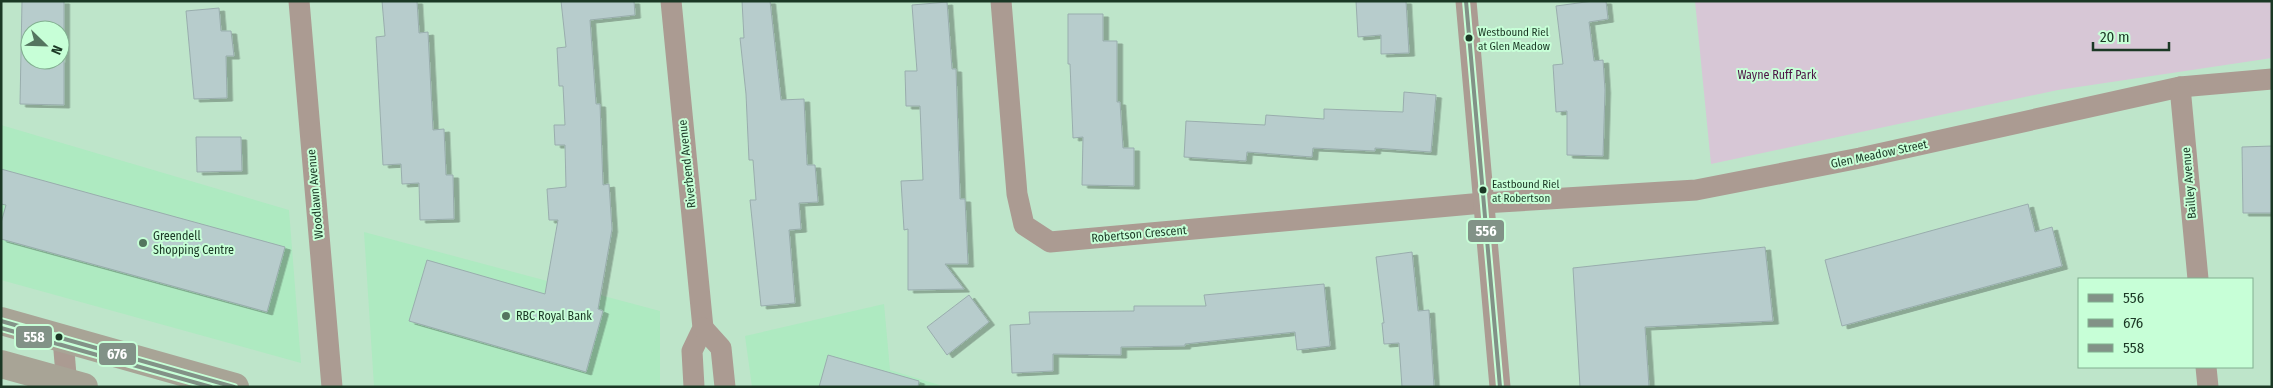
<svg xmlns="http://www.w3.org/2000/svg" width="2273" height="388" font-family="'Fira Sans Condensed',sans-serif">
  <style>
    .built { fill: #aeeac1 }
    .green { fill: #d7c7d6 }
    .building { fill: #b7cccc; stroke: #99adad; fill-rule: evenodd; filter: url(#shadow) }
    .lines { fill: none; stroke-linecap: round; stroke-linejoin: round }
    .minor { stroke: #ab9b92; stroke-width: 21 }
    .secondary { stroke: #a8a496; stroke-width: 28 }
    .bus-1-casing { stroke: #c7ffd7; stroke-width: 8 }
    .bus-2-casing { stroke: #c7ffd7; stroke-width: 8 }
    .bus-3-casing { stroke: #c7ffd7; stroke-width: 8 }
    .bus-1 { stroke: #829287; stroke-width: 4 }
    .bus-2 { stroke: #829287; stroke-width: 4 }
    .bus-3 { stroke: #829287; stroke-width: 4 }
    .bus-dot { fill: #1b3825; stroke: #c7ffd7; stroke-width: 2 }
    .poi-dot { fill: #54755f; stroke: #c7ffd7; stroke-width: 2 }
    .labels { text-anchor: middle; stroke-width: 4; stroke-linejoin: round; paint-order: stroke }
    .bus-label { font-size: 11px; fill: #1b3825; stroke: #c7ffd7; text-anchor: start }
    .park-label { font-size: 12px; fill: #4d1245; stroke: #c7ffd7 }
    .street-label { font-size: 12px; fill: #1b3825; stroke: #c7ffd7 }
    .poi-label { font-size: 12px; fill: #1b3825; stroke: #c7ffd7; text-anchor: start }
    .line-badge { stroke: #c7ffd7; stroke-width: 2 }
    .badge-label { font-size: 14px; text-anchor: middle; font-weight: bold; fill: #fff }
  </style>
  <defs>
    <filter id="shadow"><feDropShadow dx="5.5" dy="3" stdDeviation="0" flood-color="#0004"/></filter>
  </defs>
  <rect width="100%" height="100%" fill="#bee5ca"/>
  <g class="built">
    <path d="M1,125L289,210L301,363L1,280Z"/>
    <path d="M364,232L660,311V387L374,386Z"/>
    <path d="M884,304L890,370L946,387H752L745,336Z"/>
  </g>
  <path class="green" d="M1695,1H2272V58L2058,90L1711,164Z"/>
  <g class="building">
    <path d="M22,1H64V105L20,104ZM30,30H60V60H30Z"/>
    <path d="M382,1H417L419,33L428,32L433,130L444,129L446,175H453L454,219L420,220L419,183L402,184L401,164L383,165L376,37L385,36Z"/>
    <path d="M561,1H634L635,15L590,20L596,104H600L603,185L609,184L612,229L598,309L603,311L586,372L409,321L427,260L545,294L558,220H549L547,189L566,187L565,145H555L554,125H565L563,86H559L557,48L566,47Z"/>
    <path d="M742,1H770L781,100L804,99L807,165H815L818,202L799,203L801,229L789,230L795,303L761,306L750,200H756L753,160H749L746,94L740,38H744Z"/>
    <path d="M1356,1H1406L1409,53L1381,54V35L1358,37Z"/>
    <path d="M1593,1H1606L1608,19L1589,22L1594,61L1603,60L1605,90L1603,156L1567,155V111L1556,112L1553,65L1563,64L1556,6Z"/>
    <path d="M947,2L952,69H956L960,199H965L968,264H945L964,289L908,290V229L904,230L901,181L923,180L920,106H906L905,71H917L912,5Z"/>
    <path d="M219,8L221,31H231L234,56H226L227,98L194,99L186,11Z"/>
    <path d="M1068,14H1103V41H1117V102H1120L1123,148H1134V186L1082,185L1083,137L1073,138L1070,64H1068Z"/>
    <path d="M1404,92L1436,95L1431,152L1375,148V151L1313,148L1312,157L1247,152L1246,161L1184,157L1186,121L1265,125L1266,115L1324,119V109L1403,112Z"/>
    <path d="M196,137H241L242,171L197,172Z"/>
    <path d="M2272,146V213H2243L2242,147Z"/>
    <path d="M1,169L285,247L267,312L1,239V223L6,205L1,204Z"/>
    <path d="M2028,204L2035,232L2052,227L2062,266L1842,326L1825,260Z"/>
    <path d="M1765,247L1773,321L1645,327L1649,387H1580L1573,268Z"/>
    <path d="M1412,252L1418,311L1429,310L1434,387H1402L1399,343L1384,344L1382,323H1384L1376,257Z"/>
    <path d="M1324,284L1330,346L1297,350L1295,332L1185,344V346L1121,347V355L1053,354V371L1012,373L1010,325L1030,324L1029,312L1134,311V306H1206L1204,295Z"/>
    <path d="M969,295L989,322L947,355L927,327Z"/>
    <path d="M828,355L919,381L918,387H819Z"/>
  </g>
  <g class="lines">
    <g class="minor">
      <path d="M299,1L332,387"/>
      <path d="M671,1L703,328L692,351L694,387"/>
      <path d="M1001,1L1017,194L1024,225L1050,242L1483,203L1696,190L1860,158L2180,87L2272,79"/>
      <path d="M1466,1L1500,387"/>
      <path d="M2180,87L2198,279"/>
      <path d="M703,328L721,348L725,387"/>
      <path d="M63,339L67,387"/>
      <path d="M2206,367L2208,387"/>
    </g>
    <g class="secondary">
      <path d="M1,321L235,387"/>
      <path d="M1,364L84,387"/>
    </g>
    <g class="bus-1-casing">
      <path id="bus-1" d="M1466,1L1500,387"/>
    </g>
    <g class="bus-2-casing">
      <path id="bus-2" d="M1,321L234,387"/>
    </g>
    <g class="bus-3-casing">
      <path id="bus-3" d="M1,328L211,387"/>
    </g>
    <use href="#bus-1" class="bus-1"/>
    <use href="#bus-2" class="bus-2"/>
    <use href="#bus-3" class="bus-3"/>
  </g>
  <g class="bus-dot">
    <circle cx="1469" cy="38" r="4.5"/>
    <circle cx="1483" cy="190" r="4.5"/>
    <circle cx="59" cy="337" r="4.5"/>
  </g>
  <g class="poi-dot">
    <circle cx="143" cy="243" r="5"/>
    <circle cx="506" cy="316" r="5"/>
  </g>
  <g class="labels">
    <g class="bus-label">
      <text x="1478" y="36">Westbound Riel<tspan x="1478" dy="14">at Glen Meadow</tspan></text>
      <text x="1492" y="188">Eastbound Riel<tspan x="1492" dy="14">at Robertson</tspan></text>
    </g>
    <g class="park-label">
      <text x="1777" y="79">Wayne Ruff Park</text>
    </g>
    <g class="street-label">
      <text transform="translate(1879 154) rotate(-12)" y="4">Glen Meadow Street</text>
      <text transform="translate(687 164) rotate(-96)" y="4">Riverbend Avenue</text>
      <text transform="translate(2189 183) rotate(-95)" y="4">Bailley Avenue</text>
      <text transform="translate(315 194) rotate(-95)" y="4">Woodlawn Avenue</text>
      <text transform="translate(1139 234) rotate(-5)" y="4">Robertson Crescent</text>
    </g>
    <g class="poi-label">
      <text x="153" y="240">Greendell<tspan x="153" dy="14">Shopping Centre</tspan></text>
      <text x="516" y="320">RBC Royal Bank</text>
    </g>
  </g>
  <g class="line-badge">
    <rect x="1467" y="219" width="38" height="24" rx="5" fill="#829287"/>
    <rect x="15" y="325" width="38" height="24" rx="5" fill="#829287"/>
    <rect x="98" y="342" width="39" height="24" rx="5" fill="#829287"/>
  </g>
  <g class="badge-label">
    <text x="1486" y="236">556</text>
    <text x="34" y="342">558</text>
    <text x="117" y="359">676</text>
  </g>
  <rect width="2273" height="388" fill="none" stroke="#1b3825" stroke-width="5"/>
  <rect x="2078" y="278" width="175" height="90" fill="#c7ffd7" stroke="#82af90"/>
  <rect x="2088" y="294" width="25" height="8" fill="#829287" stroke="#82af90"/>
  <text x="2123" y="303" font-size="15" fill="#1b3825">556</text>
  <rect x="2088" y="319" width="25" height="8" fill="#829287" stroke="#82af90"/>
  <text x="2123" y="328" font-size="15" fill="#1b3825">676</text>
  <rect x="2088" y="344" width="25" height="8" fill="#829287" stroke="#82af90"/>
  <text x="2123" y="353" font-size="15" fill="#1b3825">558</text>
  <g transform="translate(45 45) rotate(113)"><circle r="24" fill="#c7ffd7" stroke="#82af90"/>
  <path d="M0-4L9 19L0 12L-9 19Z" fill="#54755f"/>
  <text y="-8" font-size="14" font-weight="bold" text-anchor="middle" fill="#1b3825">N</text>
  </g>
  <path d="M2093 42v8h76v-8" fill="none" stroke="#1b3825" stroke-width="2.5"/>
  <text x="2100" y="42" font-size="15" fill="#1b3825" stroke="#c7ffd7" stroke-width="4" paint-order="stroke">20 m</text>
</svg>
